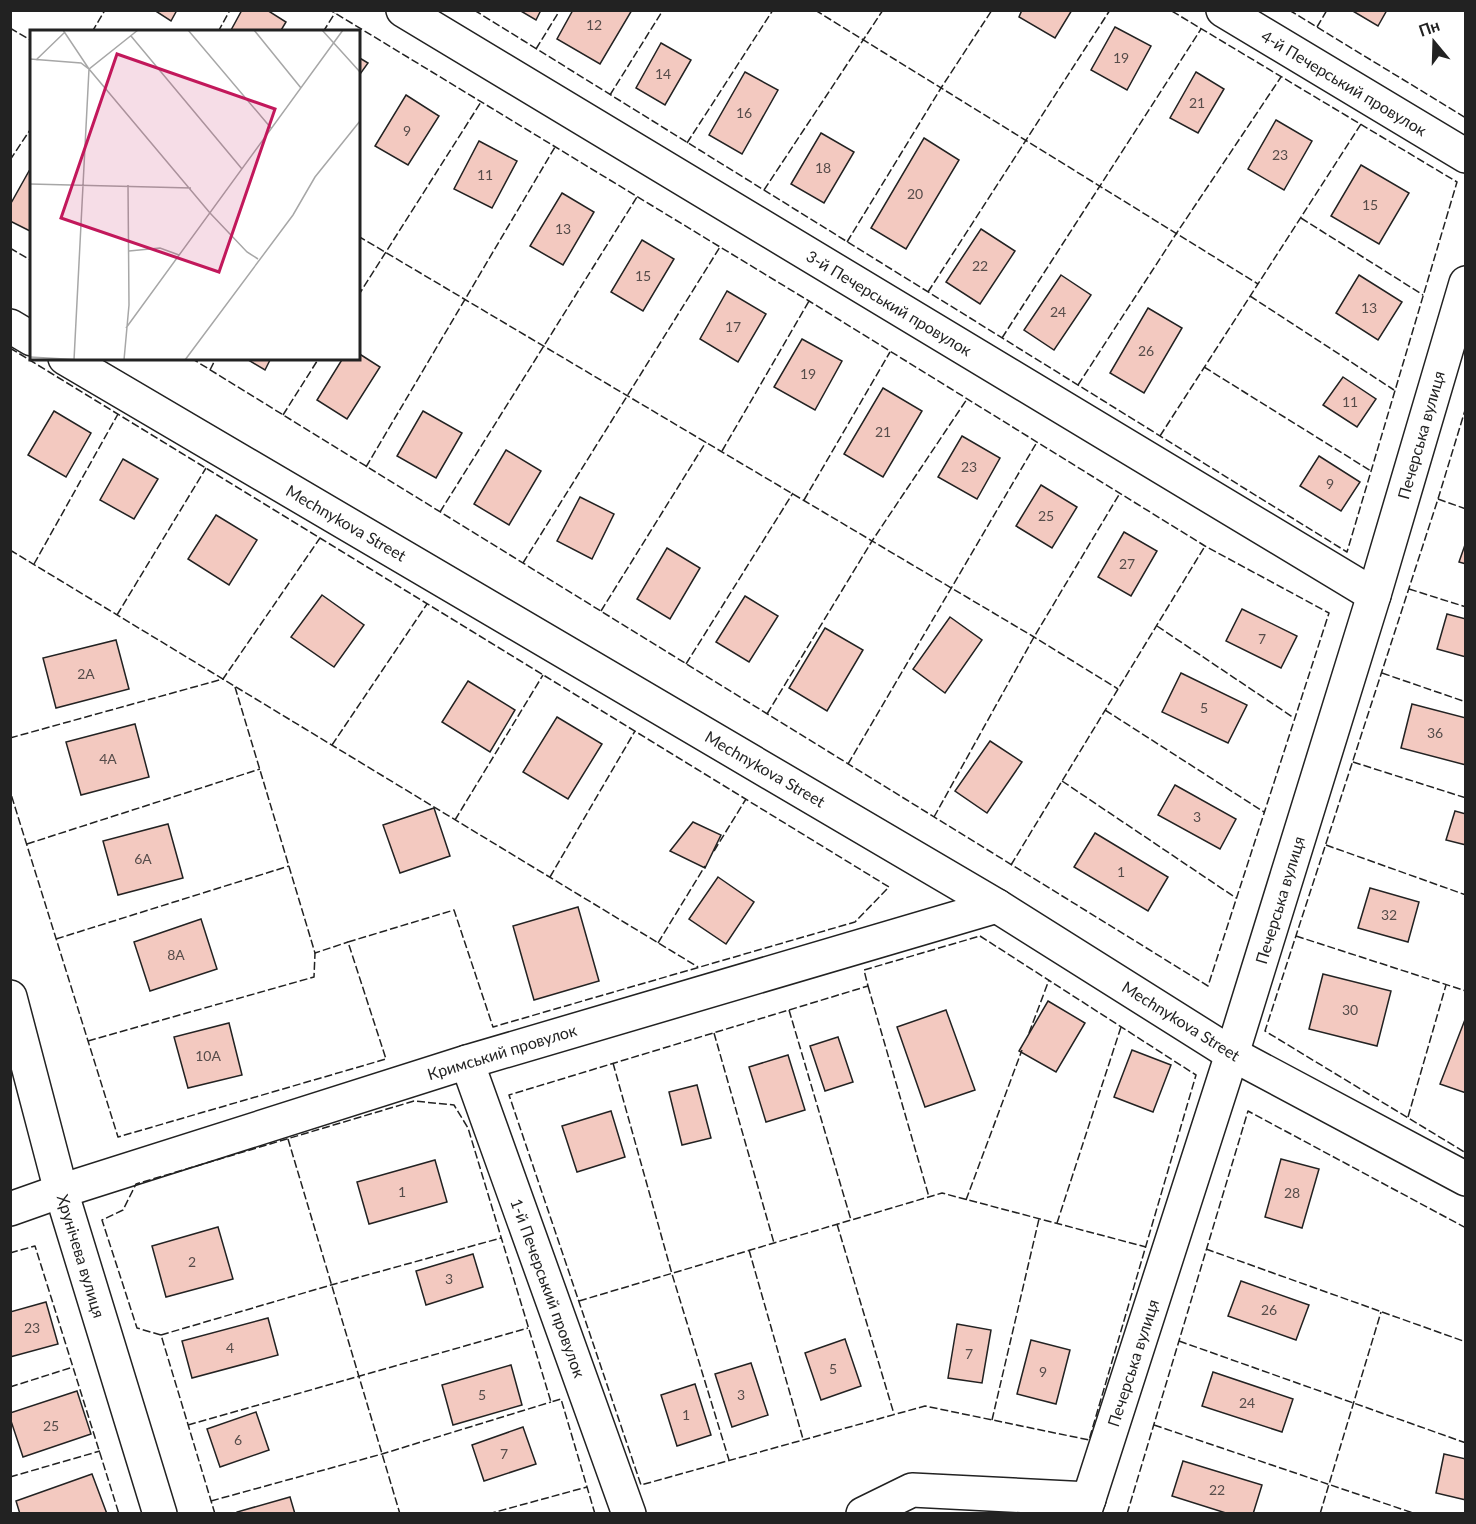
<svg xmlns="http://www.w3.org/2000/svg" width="1476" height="1524" font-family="Lato,sans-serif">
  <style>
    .building { fill: #f3c9c0; stroke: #222; stroke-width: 1.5 }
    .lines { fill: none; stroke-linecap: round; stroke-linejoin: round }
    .minor-casing { stroke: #222; stroke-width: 36 }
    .minor { stroke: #fff; stroke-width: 33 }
    .fence { stroke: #222; stroke-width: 1.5; stroke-dasharray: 8 3; stroke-linecap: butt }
    .labels { text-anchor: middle; stroke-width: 4.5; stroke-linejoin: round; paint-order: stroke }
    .number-label { font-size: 14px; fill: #564c4a }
    .street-label { font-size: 16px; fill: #222; stroke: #fff }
    .inset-road { fill: none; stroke: #a7a7a7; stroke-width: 1.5 }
    .view { fill: #c2185b; fill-opacity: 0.15; stroke: #c2185b; stroke-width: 3 }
    .inset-edge { fill: none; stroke: #222; stroke-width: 3 }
  </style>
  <rect width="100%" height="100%" fill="#fff"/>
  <g class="building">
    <path d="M154,10H177L171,21Z"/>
    <path d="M242,10H267L286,22L280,32H230Z"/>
    <path d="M519,10H541L536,20Z"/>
    <path d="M573,10H632L600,64L557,39Z"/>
    <path d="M1022,10H1072L1055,38L1019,17Z"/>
    <path d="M1351,10H1387L1378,26Z"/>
    <path d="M1115,27L1151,46L1127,90L1091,70Z"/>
    <path d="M661,43L691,60L665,105L636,88Z"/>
    <path d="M358,57L368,63L358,77Z"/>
    <path d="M745,72L778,90L742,154L709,135Z"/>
    <path d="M1196,72L1224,89L1198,133L1170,118Z"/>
    <path d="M406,95L439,116L408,165L375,146Z"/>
    <path d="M1276,120L1312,141L1284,190L1248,169Z"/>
    <path d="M821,133L854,152L824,203L791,184Z"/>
    <path d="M924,138L959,160L906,249L871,228Z"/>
    <path d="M479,141L517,161L492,208L454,189Z"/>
    <path d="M1361,165L1409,193L1379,244L1331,216Z"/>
    <path d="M29,171L32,173V232L10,221V205Z"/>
    <path d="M562,193L594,212L563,265L530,246Z"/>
    <path d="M981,229L1015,251L980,304L946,282Z"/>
    <path d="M642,240L674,259L643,311L611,292Z"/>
    <path d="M1061,275L1091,295L1054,350L1024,330Z"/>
    <path d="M1359,275L1402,302L1378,340L1336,313Z"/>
    <path d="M727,291L766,314L738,362L700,339Z"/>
    <path d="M1148,308L1182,328L1144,393L1110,373Z"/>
    <path d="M802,339L842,361L815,410L774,387Z"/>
    <path d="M358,353L380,367L347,419L317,400L343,358H358Z"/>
    <path d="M245,358H271L265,370Z"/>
    <path d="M1343,377L1376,399L1357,427L1323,405Z"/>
    <path d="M883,388L922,411L883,477L844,454Z"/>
    <path d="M54,411L91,433L66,477L28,455Z"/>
    <path d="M423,411L462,433L436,478L397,456Z"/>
    <path d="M962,436L1000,458L977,499L938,477Z"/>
    <path d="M506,450L541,471L509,525L474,504Z"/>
    <path d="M1319,456L1360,482L1341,511L1300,486Z"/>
    <path d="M123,459L158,479L134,519L100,500Z"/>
    <path d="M1041,485L1077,507L1052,548L1016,526Z"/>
    <path d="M580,497L614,514L592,559L557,541Z"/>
    <path d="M216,515L257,540L229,585L188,559Z"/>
    <path d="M1124,532L1157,551L1131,596L1098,577Z"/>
    <path d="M1466,542V564L1459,562Z"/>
    <path d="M667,548L700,568L670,619L637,599Z"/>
    <path d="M322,595L364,625L334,667L291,637Z"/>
    <path d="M745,596L778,616L749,662L716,642Z"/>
    <path d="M1242,609L1297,636L1281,668L1226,641Z"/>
    <path d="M1447,614L1466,619V657L1437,649Z"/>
    <path d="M950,617L982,640L945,693L913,669Z"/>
    <path d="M825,628L863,650L827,711L789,688Z"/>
    <path d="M116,640L129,689L56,708L43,658Z"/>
    <path d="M1181,673L1247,705L1228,743L1162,712Z"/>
    <path d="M468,681L515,710L490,752L442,722Z"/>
    <path d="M1412,704L1466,718V765L1401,748Z"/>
    <path d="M557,717L602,744L568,799L523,772Z"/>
    <path d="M135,724L149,777L81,795L66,742Z"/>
    <path d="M990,741L1022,762L987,813L955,791Z"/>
    <path d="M1175,785L1236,819L1220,849L1158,815Z"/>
    <path d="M434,808L450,856L400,873L383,825Z"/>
    <path d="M1455,811L1466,814V845L1446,840Z"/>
    <path d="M693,822L721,835L705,868L670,851Z"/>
    <path d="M168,824L183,878L118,895L103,841Z"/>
    <path d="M1095,833L1168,877L1148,911L1074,867Z"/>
    <path d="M718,877L754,902L726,944L689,919Z"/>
    <path d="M1370,888L1419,902L1408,942L1358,928Z"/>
    <path d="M578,907L599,981L534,1000L513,926Z"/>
    <path d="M201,919L217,969L150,991L134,942Z"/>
    <path d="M1323,974L1391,991L1377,1046L1309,1029Z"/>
    <path d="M1048,1001L1085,1023L1056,1072L1019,1051Z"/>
    <path d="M946,1010L975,1090L925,1107L897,1027Z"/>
    <path d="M1466,1017V1093L1440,1084Z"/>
    <path d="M229,1023L242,1075L188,1088L174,1037Z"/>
    <path d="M838,1037L853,1082L825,1091L810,1046Z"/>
    <path d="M1132,1050L1171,1065L1153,1112L1114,1097Z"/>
    <path d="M788,1055L805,1110L766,1122L749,1067Z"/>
    <path d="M697,1085L711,1138L682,1145L669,1092Z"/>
    <path d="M611,1111L625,1157L577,1172L562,1126Z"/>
    <path d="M1281,1159L1319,1169L1302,1228L1265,1217Z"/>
    <path d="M435,1160L447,1202L369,1224L357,1182Z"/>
    <path d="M218,1227L233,1279L166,1297L152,1246Z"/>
    <path d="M473,1254L483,1287L426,1305L416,1271Z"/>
    <path d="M1241,1281L1309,1305L1296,1340L1228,1316Z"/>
    <path d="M46,1302L58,1344L10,1357V1312Z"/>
    <path d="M268,1318L278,1355L192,1378L182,1341Z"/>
    <path d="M957,1324L991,1330L982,1383L948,1378Z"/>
    <path d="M845,1339L861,1386L821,1400L805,1353Z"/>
    <path d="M1031,1340L1070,1350L1056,1404L1017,1394Z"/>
    <path d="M751,1363L768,1415L732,1427L715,1374Z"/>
    <path d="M511,1365L522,1405L453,1425L442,1385Z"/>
    <path d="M1213,1372L1293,1399L1282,1432L1202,1406Z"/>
    <path d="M695,1384L711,1435L677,1446L661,1395Z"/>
    <path d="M77,1391L91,1434L23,1457L10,1418V1413Z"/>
    <path d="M256,1412L269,1450L220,1467L207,1429Z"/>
    <path d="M523,1427L536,1464L484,1481L472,1445Z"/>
    <path d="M1444,1454L1466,1459V1500L1436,1493Z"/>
    <path d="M1183,1461L1262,1485L1253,1514H1229L1172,1496Z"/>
    <path d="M92,1474L107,1514H20L16,1501Z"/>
    <path d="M290,1497L295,1514H237V1512Z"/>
  </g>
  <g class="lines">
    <g class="minor-casing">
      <g id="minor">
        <path d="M403,10L1374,595"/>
        <path d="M1223,10L1466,156"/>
        <path d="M10,326L32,339"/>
        <path d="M65,358L997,906L1232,1054L1466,1179"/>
        <path d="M10,997L61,1191L160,1514"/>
        <path d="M467,1062L629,1514"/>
        <path d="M10,1209L61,1191L467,1062L997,906"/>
        <path d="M863,1514L912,1490L1089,1499"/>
        <path d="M1084,1514L1232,1054L1374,595L1466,283"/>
      </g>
    </g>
    <use href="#minor" class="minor"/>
    <g class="fence">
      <path d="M474,10L1347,552L1457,182L1170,10"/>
      <path d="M815,10L1258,284"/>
      <path d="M1289,10L1466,118"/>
      <path d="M1317,27L1327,10"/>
      <path d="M10,28L32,41"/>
      <path d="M92,32L105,10"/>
      <path d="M218,32L230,10"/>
      <path d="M323,32L335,13"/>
      <path d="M536,49L560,10"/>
      <path d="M610,95L663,10"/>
      <path d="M687,143L773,10"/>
      <path d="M10,160L32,127"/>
      <path d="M764,190L883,10"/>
      <path d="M1301,218L1423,295"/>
      <path d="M358,236L1034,637L1118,689"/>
      <path d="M847,242L941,88L992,10"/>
      <path d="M10,248L32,261"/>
      <path d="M928,292L1110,10"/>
      <path d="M358,296L481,102"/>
      <path d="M1250,296L1394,390"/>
      <path d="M1002,338L1201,29"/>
      <path d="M10,348L889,887L855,922L493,1027L454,910L348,942L386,1059L118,1137L10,791"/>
      <path d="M191,358L1208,986L1329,613L1205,546L809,301L330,10"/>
      <path d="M1204,367L1371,471"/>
      <path d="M210,370L216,358"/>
      <path d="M1078,385L1176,234L1281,77"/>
      <path d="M1466,407L1438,499L1265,1031L1466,1153"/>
      <path d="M283,415L319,358"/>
      <path d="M1160,436L1361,124"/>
      <path d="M722,451L809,301"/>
      <path d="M366,467L555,147"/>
      <path d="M1438,499L1466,509"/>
      <path d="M804,500L890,352"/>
      <path d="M440,512L637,197"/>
      <path d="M10,550L698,967"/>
      <path d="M523,563L720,247"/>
      <path d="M34,564L118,414"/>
      <path d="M1409,589L1466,607"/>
      <path d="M601,611L706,442"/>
      <path d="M117,615L206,468"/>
      <path d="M1157,626L1294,718"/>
      <path d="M686,664L793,493"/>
      <path d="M1382,673L1466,702"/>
      <path d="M235,687L315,953L348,942"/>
      <path d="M1105,710L1264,812"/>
      <path d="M767,714L872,541L967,399"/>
      <path d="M10,738L223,679L320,538"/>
      <path d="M332,745L427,604"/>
      <path d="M1353,762L1466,798"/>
      <path d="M848,764L1037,442"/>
      <path d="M1062,781L1236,898"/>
      <path d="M934,817L1034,637L1120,493"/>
      <path d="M455,820L543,675"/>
      <path d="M27,844L260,769"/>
      <path d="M1326,845L1466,895"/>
      <path d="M714,851L746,799"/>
      <path d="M1011,865L1205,546"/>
      <path d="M550,877L635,731"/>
      <path d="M980,936L1196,1075L1089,1440L925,1406L641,1485L509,1095L868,986L864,970Z"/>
      <path d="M1296,936L1466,991"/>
      <path d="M56,939L289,866"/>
      <path d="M658,943L705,866"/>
      <path d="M868,986L929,1197"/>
      <path d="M789,1010L851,1220"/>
      <path d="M714,1033L774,1243"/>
      <path d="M1029,1033L1049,980"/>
      <path d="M88,1041L314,977L315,953"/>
      <path d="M613,1063L672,1274L729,1460"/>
      <path d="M1408,1117L1446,985"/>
      <path d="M288,1139L400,1514"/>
      <path d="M10,1152V1157"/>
      <path d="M966,1200L1022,1050"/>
      <path d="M1057,1223L1121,1027"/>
      <path d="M837,1224L894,1414"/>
      <path d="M1206,1249L1466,1342"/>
      <path d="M749,1250L803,1439"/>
      <path d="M10,1253L35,1246L119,1514"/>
      <path d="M579,1301L942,1193L1146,1247"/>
      <path d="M161,1335L331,1285L501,1238"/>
      <path d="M1179,1341L1466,1443"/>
      <path d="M10,1387L73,1367"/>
      <path d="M992,1420L1039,1219"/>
      <path d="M188,1425L528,1328"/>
      <path d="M1154,1425L1416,1514"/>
      <path d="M10,1477L100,1451"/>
      <path d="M211,1501L382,1454L551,1402"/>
      <path d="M215,1514L161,1335L137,1328L102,1220L123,1210L136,1184L414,1101L454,1105L468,1128L551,1402L561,1399L595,1514"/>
      <path d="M488,1514L587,1487"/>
      <path d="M1127,1514L1248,1111L1466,1228"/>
      <path d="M1320,1514L1381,1312"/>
    </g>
  </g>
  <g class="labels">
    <g class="number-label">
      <text x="594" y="30">12</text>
      <text x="1121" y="63">19</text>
      <text x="663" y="79">14</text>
      <text x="1197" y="108">21</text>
      <text x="744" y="118">16</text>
      <text x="407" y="136">9</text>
      <text x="1280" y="160">23</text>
      <text x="823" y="173">18</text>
      <text x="485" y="180">11</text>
      <text x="915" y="199">20</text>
      <text x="1370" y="210">15</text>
      <text x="563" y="234">13</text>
      <text x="980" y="271">22</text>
      <text x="643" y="281">15</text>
      <text x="1369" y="313">13</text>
      <text x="1058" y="317">24</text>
      <text x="733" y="332">17</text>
      <text x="1146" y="356">26</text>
      <text x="808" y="379">19</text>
      <text x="1350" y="407">11</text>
      <text x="883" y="437">21</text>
      <text x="969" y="472">23</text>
      <text x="1330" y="489">9</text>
      <text x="1046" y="521">25</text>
      <text x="1127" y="569">27</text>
      <text x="1262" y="644">7</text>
      <text x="86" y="679">2А</text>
      <text x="1204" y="713">5</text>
      <text x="1435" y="738">36</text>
      <text x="108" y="764">4А</text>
      <text x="1197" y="822">3</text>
      <text x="143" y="864">6А</text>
      <text x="1121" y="877">1</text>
      <text x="1389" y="920">32</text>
      <text x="176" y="960">8А</text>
      <text x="1350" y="1015">30</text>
      <text x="208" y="1061">10А</text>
      <text x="402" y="1197">1</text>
      <text x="1292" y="1198">28</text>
      <text x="192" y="1267">2</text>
      <text x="449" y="1284">3</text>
      <text x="1269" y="1315">26</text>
      <text x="32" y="1333">23</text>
      <text x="230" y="1353">4</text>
      <text x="969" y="1359">7</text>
      <text x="833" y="1374">5</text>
      <text x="1043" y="1377">9</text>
      <text x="482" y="1400">5</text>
      <text x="741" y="1400">3</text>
      <text x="1247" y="1408">24</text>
      <text x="686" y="1420">1</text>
      <text x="51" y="1431">25</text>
      <text x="238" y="1445">6</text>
      <text x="504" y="1459">7</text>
      <text x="1217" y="1495">22</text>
    </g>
    <g class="street-label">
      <text transform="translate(1344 83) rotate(31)" y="6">4-й Печерський провулок</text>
      <text transform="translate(889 303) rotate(31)" y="6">3-й Печерський провулок</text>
      <text transform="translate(1421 435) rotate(-74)" y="6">Печерська вулиця</text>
      <text transform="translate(346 523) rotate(30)" y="6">Mechnykova Street</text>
      <text transform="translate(765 769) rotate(30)" y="6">Mechnykova Street</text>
      <text transform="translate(1280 900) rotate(-73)" y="6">Печерська вулиця</text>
      <text transform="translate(1181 1021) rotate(32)" y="6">Mechnykova Street</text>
      <text transform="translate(502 1052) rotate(-17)" y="6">Кримський провулок</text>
      <text transform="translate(81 1256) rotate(73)" y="6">Хрунічева вулиця</text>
      <text transform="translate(548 1288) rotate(70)" y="6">1-й Печерський провулок</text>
      <text transform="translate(1133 1363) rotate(-72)" y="6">Печерська вулиця</text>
    </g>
  </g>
  <g transform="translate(30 30)">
    <rect width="330" height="330" fill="#fff"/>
    <path class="inset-road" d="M33,0L59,39L180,183L217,222L228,229M158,0L241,98M224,0L271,58M292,0L330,42M101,6L212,139M0,29L51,33L59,39L108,0M6,30L35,2M0,154L161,158M99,221L130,218L149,225M96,298L313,0M0,327L52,330M44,330L59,39M94,330L99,275L98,155M155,330L263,185L285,147L330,91"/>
    <path class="view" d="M87,24L245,79L189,242L31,188Z"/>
    <rect width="330" height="330" class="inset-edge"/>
  </g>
  <rect width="1476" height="1524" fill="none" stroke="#222222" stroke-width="24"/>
  <g transform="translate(1434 42) rotate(341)" stroke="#ffffff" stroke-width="4.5" paint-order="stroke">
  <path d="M0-4.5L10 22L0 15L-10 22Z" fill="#222222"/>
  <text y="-9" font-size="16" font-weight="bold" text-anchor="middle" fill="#222222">Пн</text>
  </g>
</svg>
